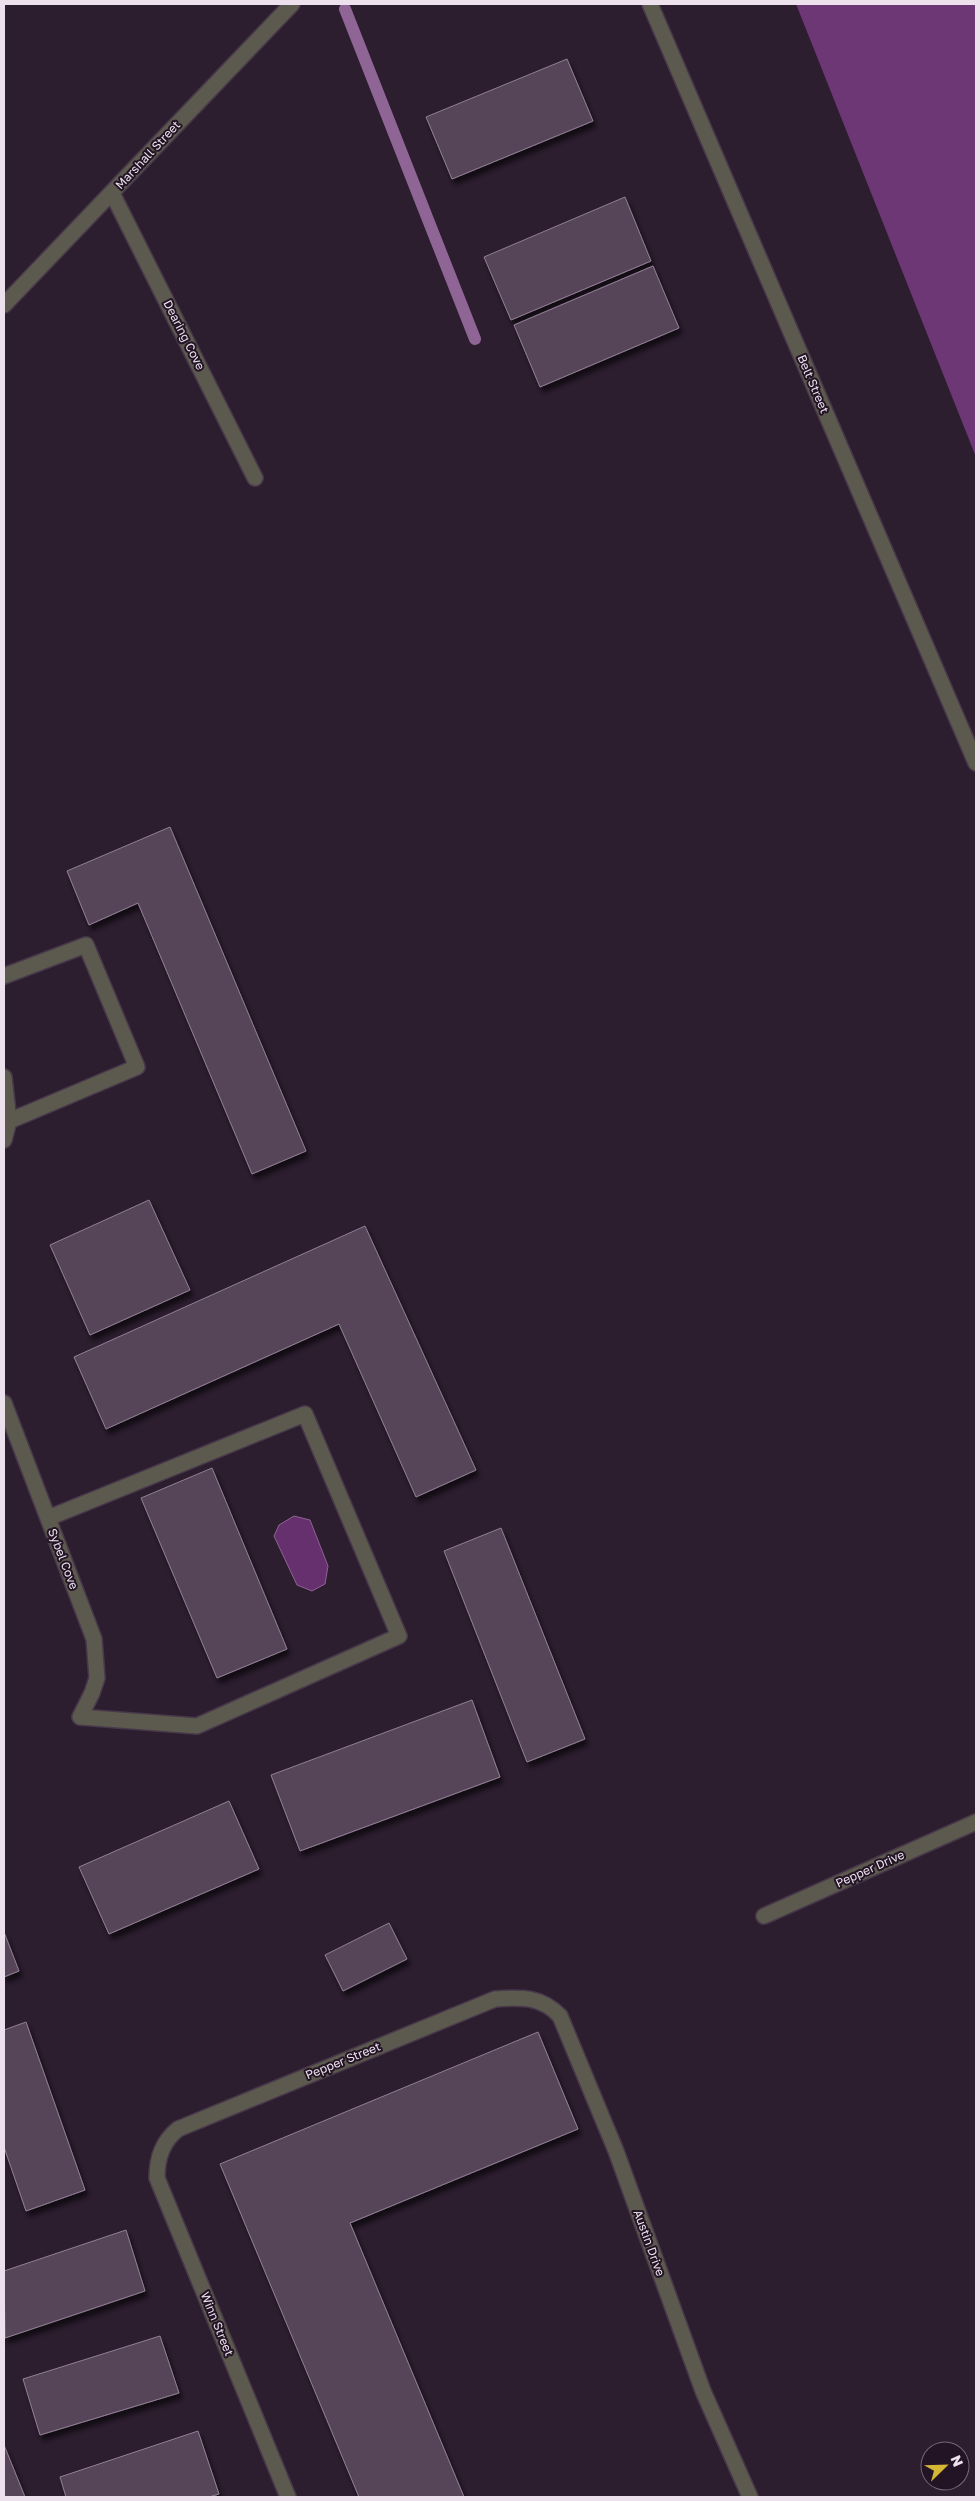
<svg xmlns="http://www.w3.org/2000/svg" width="980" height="2501" font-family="'Golos Text',sans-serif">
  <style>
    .forest { fill: #6d3776 }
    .water { fill: #66306e; stroke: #8e6594 }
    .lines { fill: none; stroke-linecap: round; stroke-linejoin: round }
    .stream { stroke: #8e6594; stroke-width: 12 }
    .building { fill: #574559; stroke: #927f95; filter: url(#shadow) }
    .minor-casing { stroke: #47384a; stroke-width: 18 }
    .minor { stroke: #5c594e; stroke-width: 15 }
    .labels { text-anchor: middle; stroke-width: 4; stroke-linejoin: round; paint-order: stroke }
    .street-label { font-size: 12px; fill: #ece1ed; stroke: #231425 }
  </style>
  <defs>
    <filter id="shadow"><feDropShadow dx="3" dy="5.5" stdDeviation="2.5" flood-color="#0009"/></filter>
  </defs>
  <rect width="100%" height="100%" fill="#2c1d2f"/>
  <path class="forest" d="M796,4H976V457Z"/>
  <path class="water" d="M294,1516L310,1520L328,1566L325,1584L312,1591L297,1585L274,1536L279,1525Z"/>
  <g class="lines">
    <path class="stream" d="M345,9L475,339"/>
  </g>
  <g class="building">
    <path d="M567,59L593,121L452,179L426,117Z"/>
    <path d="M625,197L651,261L511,320L484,257Z"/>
    <path d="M653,266L679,328L540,387L514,325Z"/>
    <path d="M170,827L306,1151L252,1174L138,903L89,925L67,871Z"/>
    <path d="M149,1200L190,1290L90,1335L50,1245Z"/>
    <path d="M365,1226L476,1470L416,1497L339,1324L106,1429L74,1357Z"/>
    <path d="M212,1468L287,1649L217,1678L141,1498Z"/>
    <path d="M501,1528L585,1739L527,1762L444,1551Z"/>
    <path d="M472,1700L500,1777L300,1851L271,1775Z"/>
    <path d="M229,1801L259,1869L109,1934L79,1867Z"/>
    <path d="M389,1923L407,1959L343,1991L325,1955Z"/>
    <path d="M4,1932L19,1971L4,1977Z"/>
    <path d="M26,2022L85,2190L26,2211L4,2147V2030Z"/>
    <path d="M538,2032L578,2129L350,2223L464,2497H359L220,2164Z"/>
    <path d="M126,2230L145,2291L5,2338L4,2271Z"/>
    <path d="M160,2336L179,2393L40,2435L23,2379Z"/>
    <path d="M198,2431L219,2494L209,2497H66L60,2477Z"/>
    <path d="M4,2445L25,2497H4Z"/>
  </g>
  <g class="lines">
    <g class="minor-casing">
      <g id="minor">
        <path d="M650,4L976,763"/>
        <path d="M112,193L255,478"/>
        <path d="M4,305L292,4"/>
        <path d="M4,976L86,945L137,1067L9,1121"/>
        <path d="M4,1077L9,1121L4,1140"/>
        <path d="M4,1403L94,1639L97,1678L92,1693L80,1717L197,1726L399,1636L305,1414L48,1518"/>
        <path d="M764,1916L976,1822"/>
        <path d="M288,2497L157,2178C157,2158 162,2142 178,2129L495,1999C521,1997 541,1996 560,2016L616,2151L703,2391L750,2497"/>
      </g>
    </g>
    <use href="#minor" class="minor"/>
  </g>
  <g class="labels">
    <g class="street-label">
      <text transform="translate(148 155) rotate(-47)" y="4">Marshall Street</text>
      <text transform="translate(184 335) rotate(63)" y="4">Dearing Cove</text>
      <text transform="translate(813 384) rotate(67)" y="4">Belt Street</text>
      <text transform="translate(63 1559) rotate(69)" y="4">Sybel Cove</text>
      <text transform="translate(870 1869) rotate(-24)" y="4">Pepper Drive</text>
      <text transform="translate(343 2061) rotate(-22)" y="4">Pepper Street</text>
      <text transform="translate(649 2243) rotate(70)" y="4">Austin Drive</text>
      <text transform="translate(217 2324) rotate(68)" y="4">Winn Street</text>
    </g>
  </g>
  <rect width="980" height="2501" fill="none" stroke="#ece1ed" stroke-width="10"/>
  <g transform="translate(945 2466) rotate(67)"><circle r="24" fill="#231425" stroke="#736675"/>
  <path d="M0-4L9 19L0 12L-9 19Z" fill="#d5b535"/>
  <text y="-8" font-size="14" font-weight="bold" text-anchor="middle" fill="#ece1ed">N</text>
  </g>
</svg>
